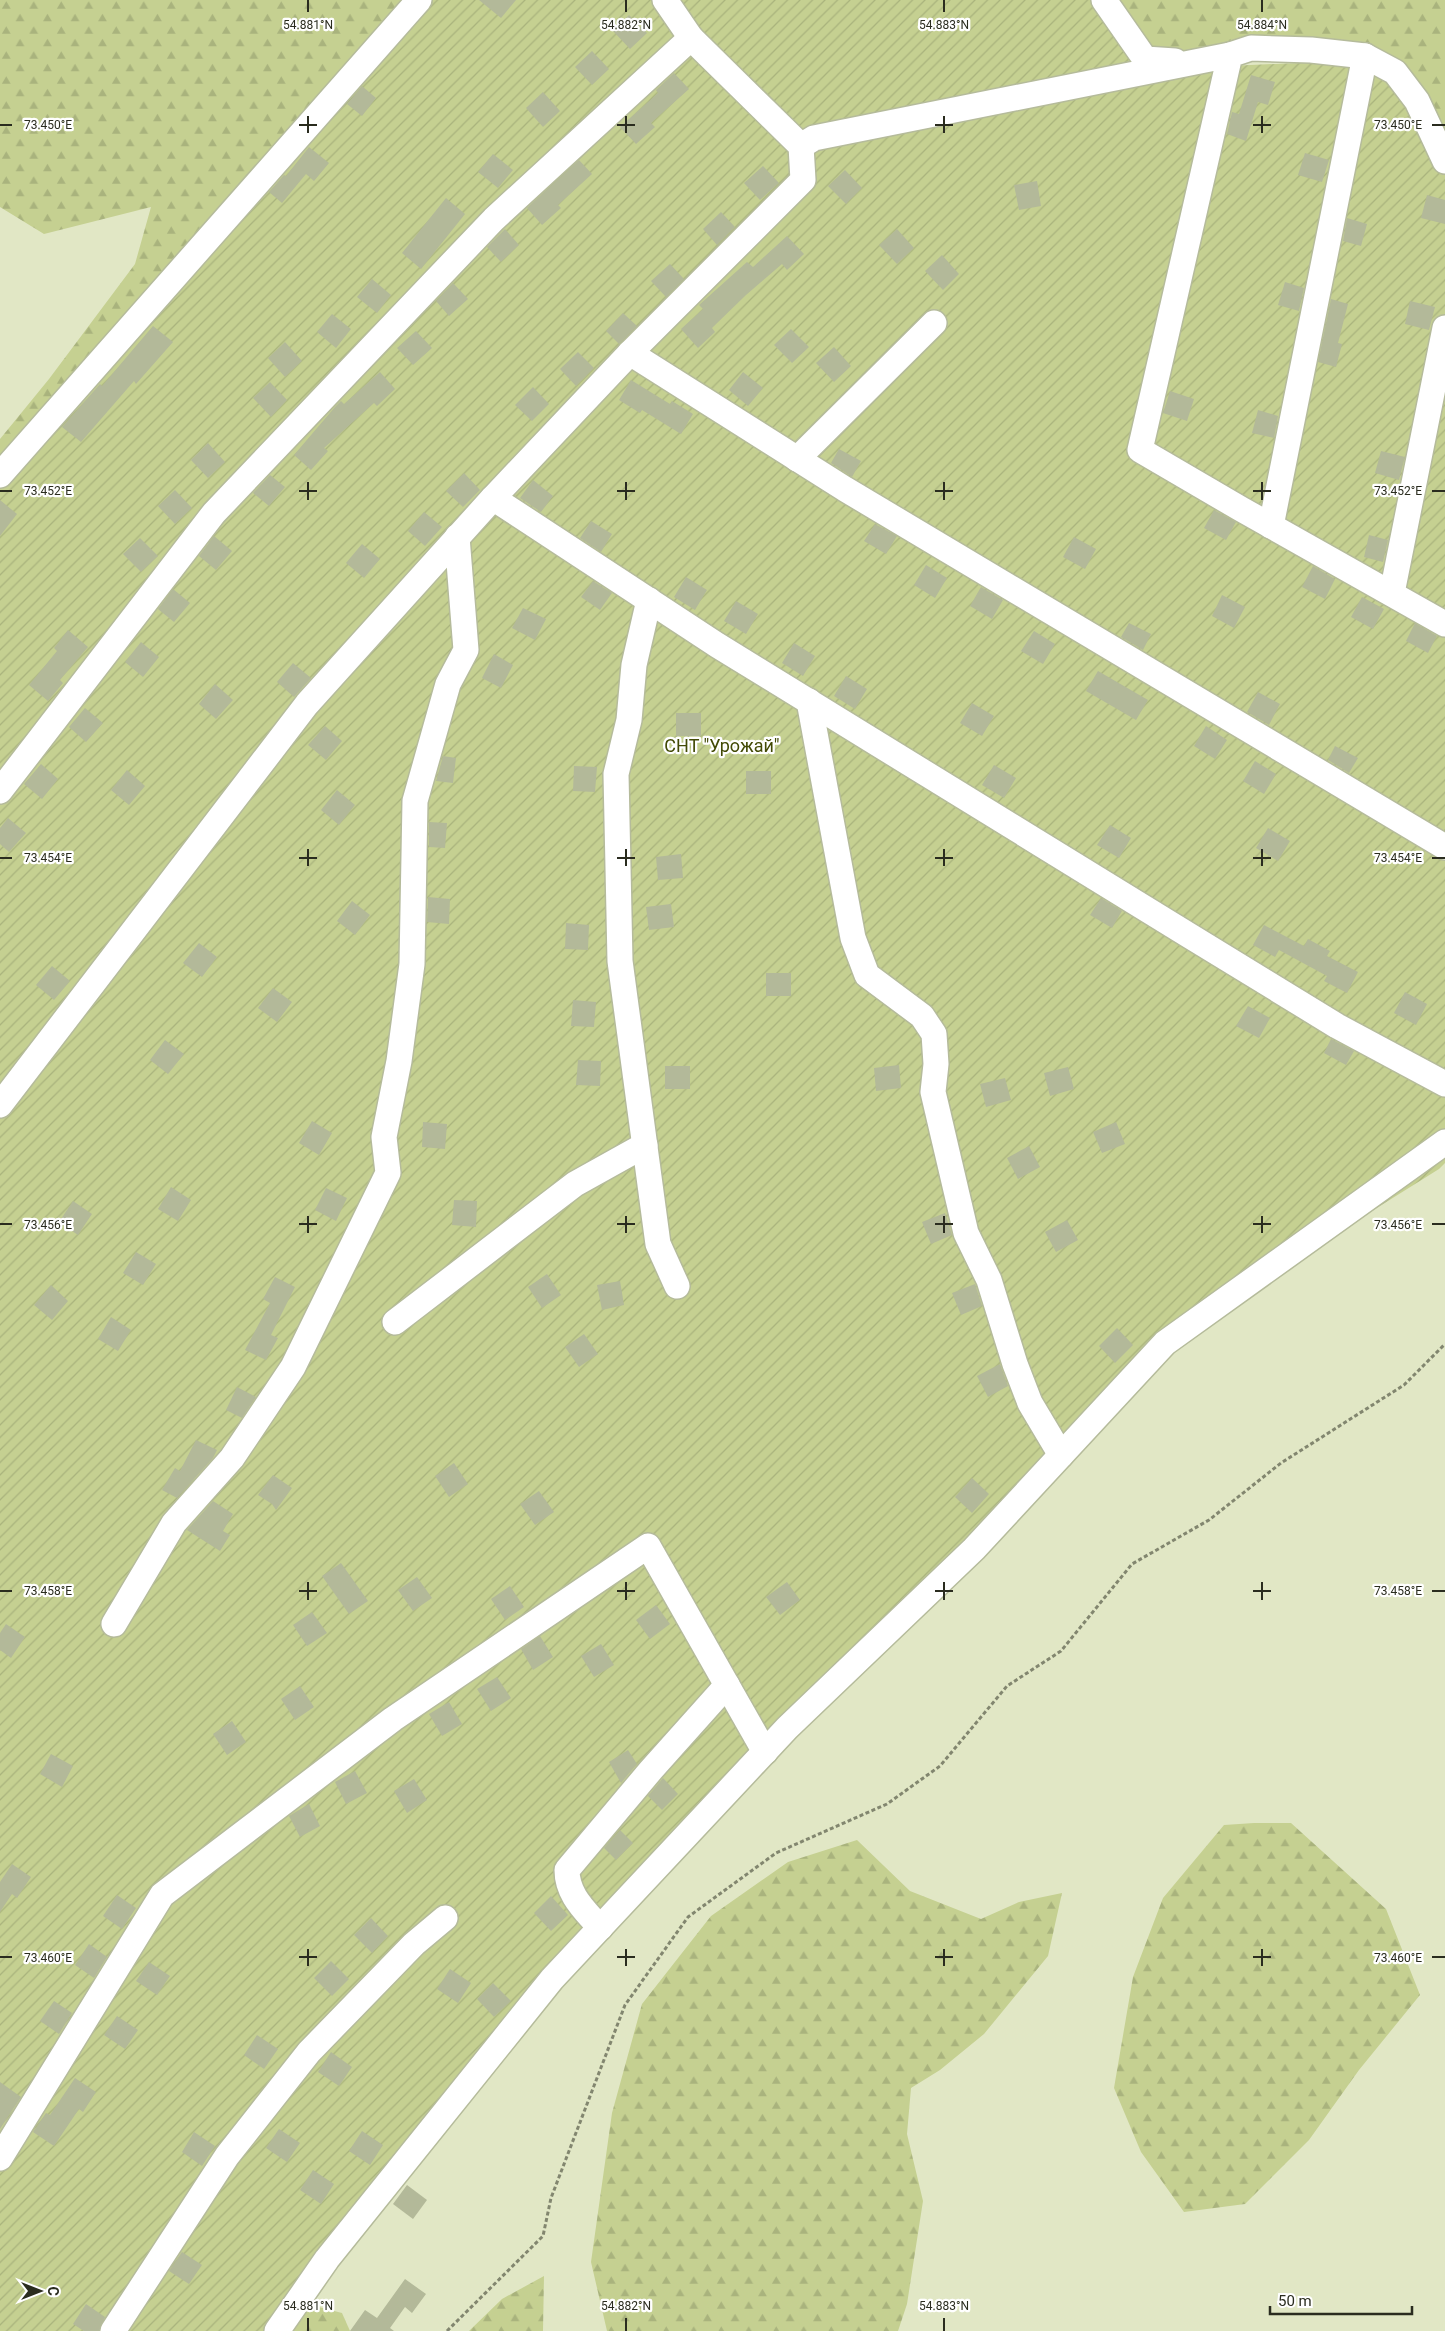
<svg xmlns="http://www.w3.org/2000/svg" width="1445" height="2331" font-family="Roboto,sans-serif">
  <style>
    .forest { fill: url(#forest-firs) }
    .garden { fill: url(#garden-furrows) }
    .building { fill: #b3b999 }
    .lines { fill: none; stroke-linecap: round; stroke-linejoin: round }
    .minor-casing { stroke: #b5bb9b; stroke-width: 28 }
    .path { stroke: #82866f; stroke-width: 3; stroke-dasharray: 4 2.5; stroke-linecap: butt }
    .minor { stroke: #fff; stroke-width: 25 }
    .ticks { fill: none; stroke: #2a2c1f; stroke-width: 2 }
    .labels { text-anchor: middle; stroke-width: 4.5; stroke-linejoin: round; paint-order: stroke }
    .park-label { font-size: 18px; fill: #424a05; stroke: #fff }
    .ticks-label { font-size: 12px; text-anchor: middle; fill: #2a2c1f; stroke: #fff; stroke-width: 4.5; stroke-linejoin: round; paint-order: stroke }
  </style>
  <defs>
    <pattern id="forest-firs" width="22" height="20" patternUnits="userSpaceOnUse" patternTransform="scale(1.25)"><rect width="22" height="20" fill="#c5d091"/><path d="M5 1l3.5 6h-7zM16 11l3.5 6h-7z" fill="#a9b37d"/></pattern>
    <pattern id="garden-furrows" width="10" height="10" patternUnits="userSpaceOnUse" patternTransform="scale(1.25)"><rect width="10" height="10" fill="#c5d091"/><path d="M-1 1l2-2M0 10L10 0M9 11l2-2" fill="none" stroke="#a9b37d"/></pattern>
  </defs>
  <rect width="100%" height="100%" fill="#e1e7c5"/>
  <g class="forest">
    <path d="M0,0H444L0,466V439L49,379L135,264L151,207L44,234L0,207Z"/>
    <path d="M1066,0H1445V193L1317,56L1137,59Z"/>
    <path d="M1254,1823H1291L1386,1909L1420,1995L1359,2070L1309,2140L1245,2204L1184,2212L1141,2152L1114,2088L1133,1977L1163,1898L1224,1825Z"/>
    <path d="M857,1840L910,1891L981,1919L1019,1902L1062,1893L1048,1956L984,2034L940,2070L911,2088L907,2134L923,2201L907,2304L898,2331H607L591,2262L612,2113L642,2004L711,1916L788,1862Z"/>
    <path d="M544,2276L543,2331H469L502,2299Z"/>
    <path d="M311,2305L342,2313L350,2331H286L296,2316Z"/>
  </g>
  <path class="garden" d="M430,0H1092L1121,46L1142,70L1363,60L1445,135V1163L1439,1169L1190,1325L579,1950L279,2331H0V475Z"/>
  <g class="building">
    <path d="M479,0H516L501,18Z"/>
    <path d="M629,15L647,33L630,49L613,31Z"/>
    <path d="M592,51L609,69L592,85L575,67Z"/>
    <path d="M674,73L689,89L651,123L655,127L636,144L620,127L658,93L656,90Z"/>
    <path d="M1251,75L1275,82L1268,105L1258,102L1246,141L1227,134L1232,112L1239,114Z"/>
    <path d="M362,86L376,98L362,116L347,104Z"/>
    <path d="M543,92L560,111L543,127L526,108Z"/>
    <path d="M309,147L329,163L314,181L306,174L282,203L269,192L284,175L286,176Z"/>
    <path d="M1305,153L1329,160L1322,182L1298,175Z"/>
    <path d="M493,154L513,170L498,188L478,172Z"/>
    <path d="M579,160L592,174L558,205L561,208L542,225L527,208Z"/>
    <path d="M763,166L779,183L760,200L744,183Z"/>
    <path d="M845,170L862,188L846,204L828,186Z"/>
    <path d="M1037,181L1041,206L1019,210L1014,185Z"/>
    <path d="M1427,195L1445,200V224L1421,218Z"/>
    <path d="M446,198L465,214L421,269L402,253Z"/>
    <path d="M721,212L735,227L717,245L703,229Z"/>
    <path d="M1347,218L1367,224L1361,246L1343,241Z"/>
    <path d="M505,229L519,245L501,262L487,247Z"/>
    <path d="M897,229L914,248L897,264L879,245Z"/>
    <path d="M787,236L804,254L787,270L782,264L746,295L712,328L715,332L698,348L681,329L703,309L699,305L747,262L753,267Z"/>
    <path d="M942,255L959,274L943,290L925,271Z"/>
    <path d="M670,264L684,279L666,297L651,281Z"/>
    <path d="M372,279L391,295L377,313L357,297Z"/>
    <path d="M1285,282L1304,288L1299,311L1278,305Z"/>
    <path d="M453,283L468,299L449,316L436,301Z"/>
    <path d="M1331,299L1348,304L1338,343L1342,344L1336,367L1318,362Z"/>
    <path d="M1410,301L1435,307L1429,330L1405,324Z"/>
    <path d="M623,313L637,326L619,344L606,331Z"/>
    <path d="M332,314L351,329L336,348L317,332Z"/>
    <path d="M153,326L173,342L136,384L134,381L81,442L62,427L100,384L102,386Z"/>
    <path d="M791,329L809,347L792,363L774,345Z"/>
    <path d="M416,331L432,348L413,365L397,348Z"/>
    <path d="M285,342L302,361L285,377L268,358Z"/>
    <path d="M834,347L851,366L834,382L816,363Z"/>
    <path d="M578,352L594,368L576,386L560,369Z"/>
    <path d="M380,372L395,389L377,406L374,403L324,448L328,451L311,470L294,455L335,407L341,401L344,404Z"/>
    <path d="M743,372L763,388L748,406L729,390Z"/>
    <path d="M631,380L670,404L672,401L693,414L681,434L642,410L640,413L619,400Z"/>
    <path d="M270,382L287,400L271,417L253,398Z"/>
    <path d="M533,387L549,404L532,421L515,405Z"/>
    <path d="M1170,391L1194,399L1187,421L1163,413Z"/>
    <path d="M1258,410L1278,416L1274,438L1252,433Z"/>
    <path d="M208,443L225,462L208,478L191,460Z"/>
    <path d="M839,449L861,461L852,477L831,463Z"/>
    <path d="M1381,451L1405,457L1399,480L1375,473Z"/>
    <path d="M464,473L480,490L463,507L446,491Z"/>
    <path d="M270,475L285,487L269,506L253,493Z"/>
    <path d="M533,480L553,496L541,512L520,498Z"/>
    <path d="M175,490L192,508L175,524L158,506Z"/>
    <path d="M0,500L17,514L0,536Z"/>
    <path d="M1214,510L1236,522L1226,540L1204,528Z"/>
    <path d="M424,512L442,527L425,546L408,531Z"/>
    <path d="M591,521L612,534L601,552L580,538Z"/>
    <path d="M875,524L897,536L886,554L864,541Z"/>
    <path d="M1369,535L1388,540L1383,562L1364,557Z"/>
    <path d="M214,536L232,551L216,570L199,556Z"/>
    <path d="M1074,537L1096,549L1085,569L1063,557Z"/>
    <path d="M140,538L158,556L141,572L123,554Z"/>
    <path d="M362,544L380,559L364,578L346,563Z"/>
    <path d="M926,565L947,578L935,598L914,585Z"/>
    <path d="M1313,566L1335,579L1325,599L1302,587Z"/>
    <path d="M686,577L707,590L695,610L674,597Z"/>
    <path d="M593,581L612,593L600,610L581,597Z"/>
    <path d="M981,587L1003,600L992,619L970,606Z"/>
    <path d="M173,589L190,603L174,622L158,609Z"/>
    <path d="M1222,595L1245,607L1234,628L1212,616Z"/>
    <path d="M1362,597L1384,609L1373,629L1351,617Z"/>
    <path d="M736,601L758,614L746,634L724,621Z"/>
    <path d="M523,608L546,619L535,640L512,628Z"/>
    <path d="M1129,623L1151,634L1143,650L1121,637Z"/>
    <path d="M1415,623L1437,636L1428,653L1406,641Z"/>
    <path d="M68,630L88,647L60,680L63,683L48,701L29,685L57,651L54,648Z"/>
    <path d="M1034,631L1055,644L1043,664L1021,651Z"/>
    <path d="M141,642L159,657L143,677L125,662Z"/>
    <path d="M794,643L815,656L803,676L782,663Z"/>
    <path d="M494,654L513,665L501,688L482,678Z"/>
    <path d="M293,663L311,678L294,697L277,682Z"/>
    <path d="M1098,671L1148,700L1136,720L1086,691Z"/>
    <path d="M846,676L867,689L855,709L834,696Z"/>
    <path d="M215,684L233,700L216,719L199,704Z"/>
    <path d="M1258,692L1280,704L1269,725L1247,712Z"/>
    <path d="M972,703L994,716L982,736L960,723Z"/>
    <path d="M85,708L103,723L86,742L69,727Z"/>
    <rect x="676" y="713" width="25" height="23"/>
    <path d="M325,726L342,741L326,760L308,745Z"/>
    <path d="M1206,726L1227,740L1215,759L1194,746Z"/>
    <path d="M1335,746L1358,758L1349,773L1328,760Z"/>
    <path d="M443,756L456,758L453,783L436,781Z"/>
    <path d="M1255,761L1276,774L1264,794L1243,781Z"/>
    <path d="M41,764L58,779L42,799L24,784Z"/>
    <path d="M994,765L1016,778L1004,798L982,785Z"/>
    <path d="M574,766L597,767L595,792L573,791Z"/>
    <path d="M127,770L145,786L129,805L111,790Z"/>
    <rect x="746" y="771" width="25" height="23"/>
    <path d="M337,790L355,805L339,825L321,810Z"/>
    <path d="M8,818L26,833L9,852L0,844V828Z"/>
    <path d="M429,822L447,823L445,848L429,847Z"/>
    <path d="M1110,825L1131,838L1119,858L1097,845Z"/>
    <path d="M1268,828L1290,841L1278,861L1256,848Z"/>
    <path d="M681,854L683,878L658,880L656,857Z"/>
    <path d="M428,897L450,899L449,924L427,922Z"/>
    <path d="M1101,898L1122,911L1112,928L1090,915Z"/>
    <path d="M352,901L370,915L355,935L337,921Z"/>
    <path d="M671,904L674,927L649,930L646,907Z"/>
    <path d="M566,923L589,925L588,950L565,949Z"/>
    <path d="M1264,925L1304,946L1308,939L1330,951L1327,956L1358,972L1347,993L1324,981L1327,976L1279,950L1275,957L1253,945Z"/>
    <path d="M199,943L217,957L202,977L183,963Z"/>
    <path d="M52,966L70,981L54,1000L36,985Z"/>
    <rect x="766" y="973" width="25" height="23"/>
    <path d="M273,988L292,1002L277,1022L258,1008Z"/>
    <path d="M1405,992L1427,1004L1416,1025L1394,1013Z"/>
    <path d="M573,1000L596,1002L594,1027L571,1026Z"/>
    <path d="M1248,1006L1270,1018L1259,1038L1236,1026Z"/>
    <path d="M1331,1039L1354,1051L1346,1065L1324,1053Z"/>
    <path d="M165,1040L184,1054L168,1074L150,1060Z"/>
    <path d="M578,1060L601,1061L600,1086L576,1085Z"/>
    <path d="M899,1065L901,1088L876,1091L874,1068Z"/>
    <rect x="665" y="1066" width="25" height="23"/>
    <path d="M1068,1067L1074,1089L1050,1096L1044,1073Z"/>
    <path d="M1005,1078L1011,1100L986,1107L980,1084Z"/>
    <path d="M312,1121L332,1133L319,1155L299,1143Z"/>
    <path d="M423,1122L447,1124L445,1149L422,1147Z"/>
    <path d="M1116,1122L1125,1144L1102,1153L1093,1132Z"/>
    <path d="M1029,1146L1040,1167L1018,1179L1007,1158Z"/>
    <path d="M171,1187L191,1200L178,1221L158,1209Z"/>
    <path d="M326,1188L347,1198L336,1221L315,1210Z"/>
    <path d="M454,1200L477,1201L476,1227L452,1225Z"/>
    <path d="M73,1201L92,1214L78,1235L59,1222Z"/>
    <path d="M945,1213L952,1235L931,1244L922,1222Z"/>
    <path d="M1067,1220L1078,1240L1056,1252L1045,1232Z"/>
    <path d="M136,1252L156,1264L143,1285L123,1273Z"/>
    <path d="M547,1274L561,1295L542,1308L528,1287Z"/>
    <path d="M275,1277L295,1287L271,1335L278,1338L266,1360L245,1350L270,1303L263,1299Z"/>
    <path d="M620,1281L624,1305L602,1310L597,1285Z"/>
    <path d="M975,1284L982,1306L961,1315L952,1293Z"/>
    <path d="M51,1285L68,1301L52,1320L34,1305Z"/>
    <path d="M111,1317L131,1330L118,1351L98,1339Z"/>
    <path d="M1117,1328L1133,1345L1115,1363L1099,1346Z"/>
    <path d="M584,1334L598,1354L579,1367L565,1347Z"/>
    <path d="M1000,1364L1008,1386L988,1397L977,1376Z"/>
    <path d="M237,1387L256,1397L242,1418L226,1410Z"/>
    <path d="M196,1440L217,1450L213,1458L177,1498L162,1490L175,1468L180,1471Z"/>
    <path d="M454,1463L468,1484L449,1497L435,1476Z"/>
    <path d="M273,1475L292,1488L276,1510L272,1504L258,1495Z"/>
    <path d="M972,1478L989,1494L972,1513L955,1497Z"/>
    <path d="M539,1491L554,1512L535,1525L520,1504Z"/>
    <path d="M213,1501L233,1514L223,1531L230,1535L220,1551L187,1530Z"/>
    <path d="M341,1563L368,1601L349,1614L322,1576Z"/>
    <path d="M417,1577L432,1598L413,1611L398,1590Z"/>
    <path d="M787,1582L800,1600L780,1615L766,1597Z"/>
    <path d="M510,1586L524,1607L505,1620L491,1599Z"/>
    <path d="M656,1605L670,1624L650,1639L636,1620Z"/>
    <path d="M312,1612L327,1633L307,1646L293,1625Z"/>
    <path d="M6,1624L25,1637L11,1658L0,1650V1633Z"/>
    <path d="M540,1636L553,1657L533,1670L521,1649Z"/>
    <path d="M601,1644L614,1665L594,1677L581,1656Z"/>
    <path d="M497,1677L511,1698L491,1711L477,1689Z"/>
    <path d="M300,1686L314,1707L295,1720L281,1699Z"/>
    <path d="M449,1702L462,1724L442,1736L429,1714Z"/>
    <path d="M232,1721L246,1742L227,1755L213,1734Z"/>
    <path d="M628,1750L637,1764L621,1783L609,1762Z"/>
    <path d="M51,1754L73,1766L62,1787L40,1774Z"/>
    <path d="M355,1771L367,1793L346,1804L335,1782Z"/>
    <path d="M663,1778L678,1794L662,1810L648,1796Z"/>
    <path d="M414,1779L427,1800L407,1813L394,1791Z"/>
    <path d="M309,1804L320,1826L300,1837L289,1816Z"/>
    <path d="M620,1830L633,1843L616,1860L604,1848Z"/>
    <path d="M12,1864L31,1877L17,1898L12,1894L0,1912V1882Z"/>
    <path d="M117,1895L136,1908L122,1929L103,1916Z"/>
    <path d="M551,1896L568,1915L551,1931L534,1913Z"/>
    <path d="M371,1918L388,1936L372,1953L354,1935Z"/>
    <path d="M89,1944L107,1957L94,1978L75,1965Z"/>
    <path d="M331,1961L349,1979L332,1996L314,1978Z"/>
    <path d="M149,1962L170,1976L157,1995L136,1981Z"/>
    <path d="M450,1969L471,1983L458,2003L437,1989Z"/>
    <path d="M493,1983L511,2001L494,2017L477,1999Z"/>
    <path d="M54,2001L72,2013L59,2034L40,2021Z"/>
    <path d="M117,2016L138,2030L125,2049L104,2035Z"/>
    <path d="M257,2035L278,2049L264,2069L244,2055Z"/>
    <path d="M331,2052L352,2067L339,2086L318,2072Z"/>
    <path d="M75,2078L96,2092L83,2112L79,2109L54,2146L33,2132L46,2113L50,2115Z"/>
    <path d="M0,2082L21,2097L0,2129Z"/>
    <path d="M279,2129L300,2143L287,2162L266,2148Z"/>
    <path d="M362,2131L383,2145L370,2165L349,2151Z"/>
    <path d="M194,2132L215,2146L202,2166L182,2152Z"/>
    <path d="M313,2170L334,2184L321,2204L300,2190Z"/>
    <path d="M407,2185L427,2200L413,2219L393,2204Z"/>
    <path d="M182,2252L202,2265L189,2284L169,2271Z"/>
    <path d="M405,2279L426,2294L412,2313L405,2307L390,2328L394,2331H350L365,2310L377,2318Z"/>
    <path d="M86,2304L105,2317L99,2331H84L73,2324Z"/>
  </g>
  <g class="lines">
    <g class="minor-casing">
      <g id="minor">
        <path d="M665,0L691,38L801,146L803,180L630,353L493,498L717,645L1190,936L1337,1026L1445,1084"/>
        <path d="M1104,0L1145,59L1175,61"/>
        <path d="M1365,56L1311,50L1251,48L1230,55L1140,450L1241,509L1445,624"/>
        <path d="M801,146L814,138L1230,55"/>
        <path d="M630,353L845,489L1445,847"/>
        <path d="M797,459L934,323"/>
        <path d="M0,475L419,0"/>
        <path d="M1271,526L1365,56L1395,72L1417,101L1445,161"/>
        <path d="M1392,593L1445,328"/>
        <path d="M649,600L634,665L629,720L616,774L620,961L658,1244L677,1286"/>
        <path d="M809,701L853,938L867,975L922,1016L934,1034L936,1064L933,1092L966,1233L989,1280L1015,1364L1030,1403L1061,1455"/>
        <path d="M0,791L214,513L494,219L691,38"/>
        <path d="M0,1105L307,704L493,498"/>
        <path d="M395,1322L575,1184L645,1145"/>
        <path d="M114,1624L174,1523L232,1458L293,1367L388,1173L384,1137L399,1061L412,964L415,801L448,684L466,650L457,537"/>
        <path d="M600,1928C585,1910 567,1895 567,1870L651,1770L727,1685"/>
        <path d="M0,2158L162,1895L393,1719L648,1546L765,1752"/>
        <path d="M113,2331L227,2156L309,2052L414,1944L445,1918"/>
        <path d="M277,2331L327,2259L552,1979L787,1728L974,1549L1165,1343L1445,1142"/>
      </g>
    </g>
    <path class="path" d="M447,2331L543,2236L551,2198L625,2005L688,1917L776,1853L887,1804L940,1766L1007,1686L1061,1651L1132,1564L1209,1520L1281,1463L1404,1385L1445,1344"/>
    <use href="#minor" class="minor"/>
  </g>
  <path class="ticks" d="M308,0V12M626,0V12M944,0V12M1262,0V12M308,116V133M626,116V133M944,116V133M1262,116V133M0,125H12M299,125H317M617,125H635M935,125H953M1253,125H1271M1432,125H1445M308,482V500M626,482V500M944,482V500M1262,482V500M0,491H12M299,491H317M617,491H635M935,491H953M1253,491H1271M1432,491H1445M308,849V866M626,849V866M944,849V866M1262,849V866M0,858H12M299,858H317M617,858H635M935,858H953M1253,858H1271M1432,858H1445M308,1216V1233M626,1216V1233M944,1216V1233M1262,1216V1233M0,1224H12M299,1224H317M617,1224H635M935,1224H953M1253,1224H1271M1432,1224H1445M308,1582V1600M626,1582V1600M944,1582V1600M1262,1582V1600M0,1591H12M299,1591H317M617,1591H635M935,1591H953M1253,1591H1271M1432,1591H1445M308,1949V1966M626,1949V1966M944,1949V1966M1262,1949V1966M0,1957H12M299,1957H317M617,1957H635M935,1957H953M1253,1957H1271M1432,1957H1445M308,2318V2331M626,2318V2331M944,2318V2331"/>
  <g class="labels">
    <g class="park-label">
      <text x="722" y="752">СНТ "Урожай"</text>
    </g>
  </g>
  <g class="ticks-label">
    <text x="308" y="29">54.881°N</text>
    <text x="626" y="29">54.882°N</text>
    <text x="944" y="29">54.883°N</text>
    <text x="1262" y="29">54.884°N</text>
    <text x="1398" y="129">73.450°E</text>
    <text x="48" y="129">73.450°E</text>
    <text x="1398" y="495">73.452°E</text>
    <text x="48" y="495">73.452°E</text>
    <text x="48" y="862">73.454°E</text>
    <text x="1398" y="862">73.454°E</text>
    <text x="1398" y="1229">73.456°E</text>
    <text x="48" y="1229">73.456°E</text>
    <text x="48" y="1595">73.458°E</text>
    <text x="1398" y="1595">73.458°E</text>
    <text x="1398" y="1962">73.460°E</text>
    <text x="48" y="1962">73.460°E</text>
    <text x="308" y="2310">54.881°N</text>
    <text x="626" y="2310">54.882°N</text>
    <text x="944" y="2310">54.883°N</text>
  </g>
  <g transform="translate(40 2291) rotate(90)" stroke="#ffffff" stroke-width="4" paint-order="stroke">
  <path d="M0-4L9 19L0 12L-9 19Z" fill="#2a2c1f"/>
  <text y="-8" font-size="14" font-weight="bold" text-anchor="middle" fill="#2a2c1f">С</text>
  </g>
  <path d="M1270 2306v8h142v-8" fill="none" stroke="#2a2c1f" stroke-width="2.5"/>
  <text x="1278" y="2306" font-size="15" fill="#2a2c1f" stroke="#ffffff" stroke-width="4" paint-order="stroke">50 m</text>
</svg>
